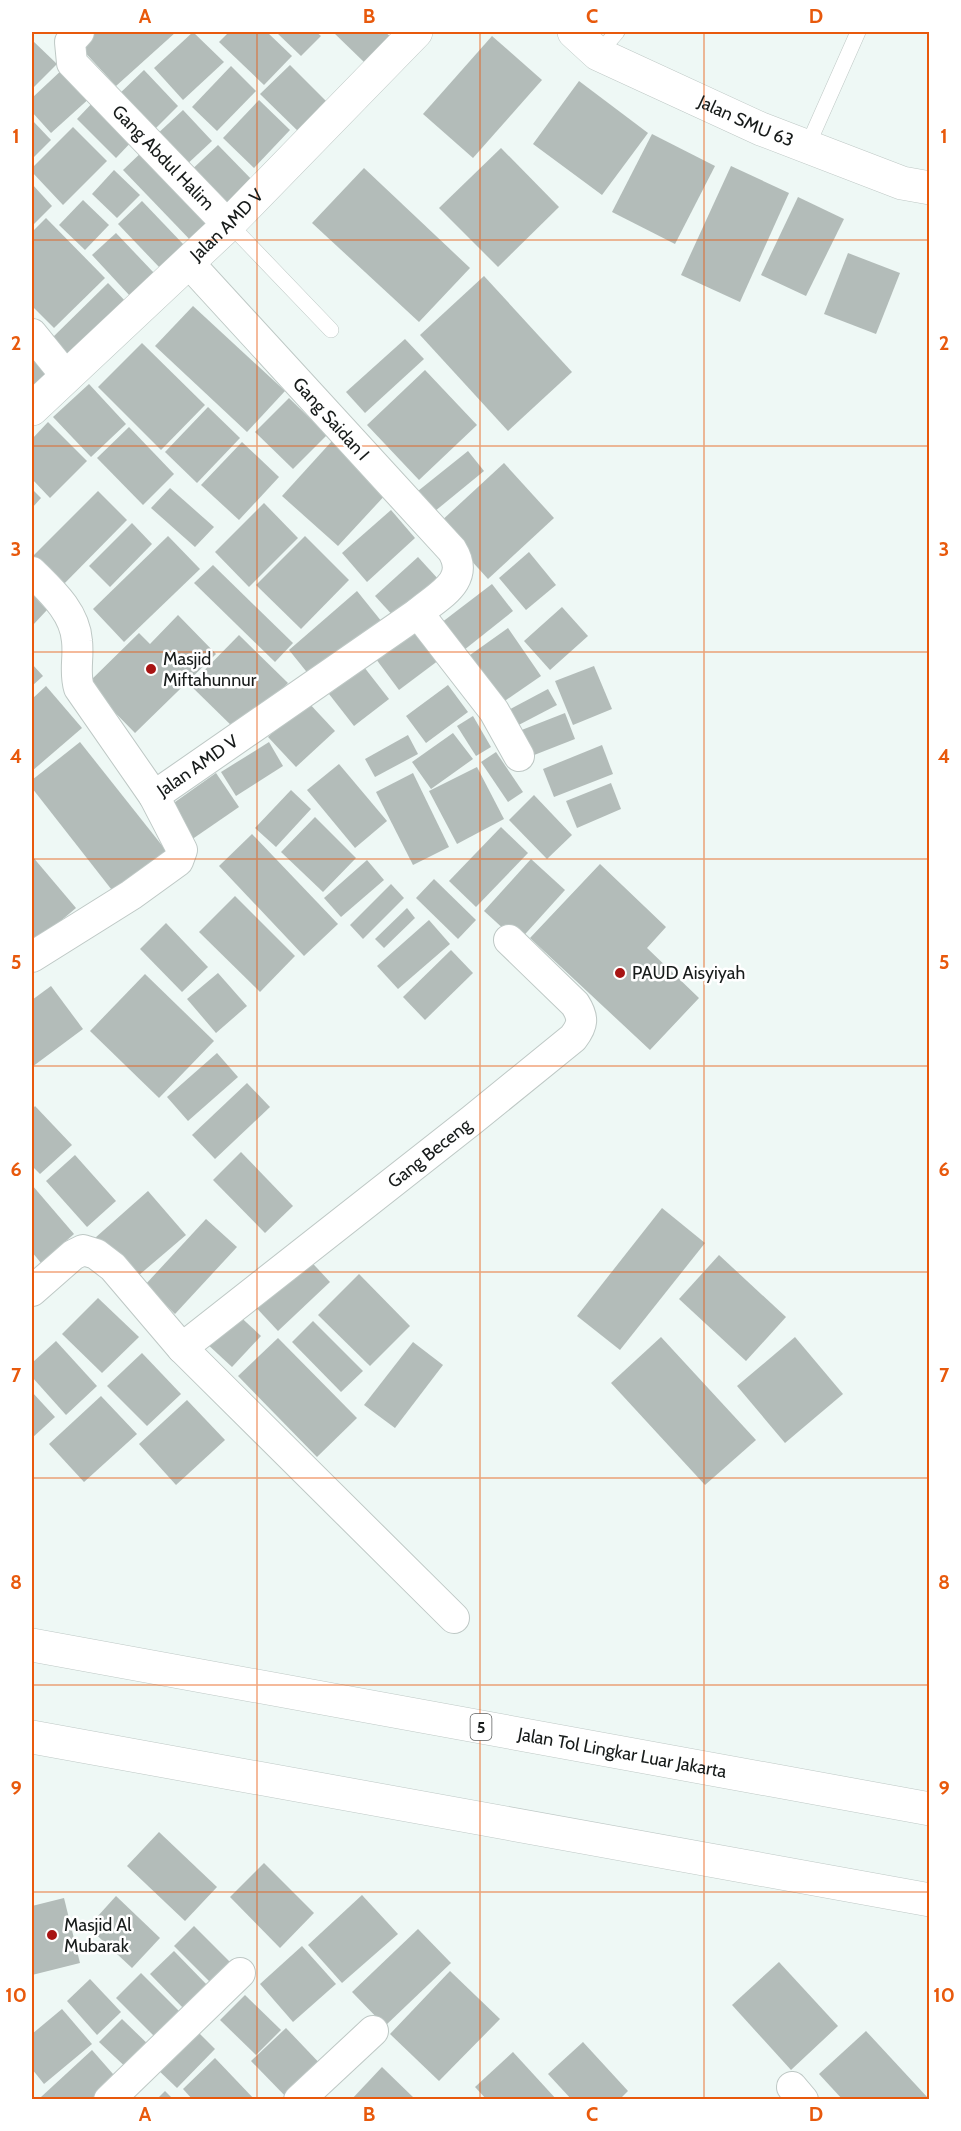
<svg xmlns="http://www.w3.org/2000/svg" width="961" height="2131" font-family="Cabin,sans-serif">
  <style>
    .building { fill: #b3bcb9 }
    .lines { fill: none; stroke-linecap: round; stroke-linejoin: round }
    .lane-casing { stroke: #bec8c5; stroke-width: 16 }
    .street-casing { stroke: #bec8c5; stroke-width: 32 }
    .secondary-casing { stroke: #bec8c5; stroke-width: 34 }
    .highway-casing { stroke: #bec8c5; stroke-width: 34 }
    .lane { stroke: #fff; stroke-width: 15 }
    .street { stroke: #fff; stroke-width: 30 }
    .secondary { stroke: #fff; stroke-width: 33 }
    .highway { stroke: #fff; stroke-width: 33 }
    .grid { fill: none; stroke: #e8590c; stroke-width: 1.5; stroke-opacity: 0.55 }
    .poi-dot { fill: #a81413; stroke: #fff; stroke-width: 2 }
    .labels { text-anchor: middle; stroke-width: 5; stroke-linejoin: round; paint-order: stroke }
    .shield { fill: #fff; stroke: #5d5f5f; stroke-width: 1.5 }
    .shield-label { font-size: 16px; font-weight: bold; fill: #171b1a }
    .street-label { font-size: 18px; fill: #171b1a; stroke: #fff }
    .poi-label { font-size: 18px; fill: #171b1a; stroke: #fff; text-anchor: start }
    .neatline { fill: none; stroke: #e8590c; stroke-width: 2 }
    .grid-label { font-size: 20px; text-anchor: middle; font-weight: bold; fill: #e8590c }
  </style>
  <rect width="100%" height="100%" fill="#eef8f5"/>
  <g class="building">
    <path d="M95,32H176L116,86L79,46Z"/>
    <path d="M193,32L224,62L183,100L154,68Z"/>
    <path d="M229,32H267L292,56L264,85L219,42Z"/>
    <path d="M276,32H316L321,36L301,56Z"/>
    <path d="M333,32H385L391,37L365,63Z"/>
    <path d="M492,36L542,80L473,158L423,114Z"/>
    <path d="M32,40L57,64L32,89Z"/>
    <path d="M290,65L332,107L303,136L260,94Z"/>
    <path d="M231,66L256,91L217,131L192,107Z"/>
    <path d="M65,67L92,96L51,133L32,112V98Z"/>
    <path d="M144,70L178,106L149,135L114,99Z"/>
    <path d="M579,81L648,133L602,195L533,144Z"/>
    <path d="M97,98L137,136L116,158L77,119Z"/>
    <path d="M259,100L290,130L254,168L223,138Z"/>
    <path d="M183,110L212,141L183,168L154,137Z"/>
    <path d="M32,120L51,140L32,159Z"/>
    <path d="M73,127L107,161L63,205L32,172V168Z"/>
    <path d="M652,134L715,166L675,244L612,212Z"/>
    <path d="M218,145L256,184L224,215L186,175Z"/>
    <path d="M501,148L559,207L498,267L439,208Z"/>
    <path d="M145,149L218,223L195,245L123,170Z"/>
    <path d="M731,166L789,193L740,302L681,275Z"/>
    <path d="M364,168L470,268L419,322L312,223Z"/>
    <path d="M114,170L140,195L117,218L92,194Z"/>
    <path d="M32,184L52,206L32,226Z"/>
    <path d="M798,197L844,219L806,296L761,275Z"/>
    <path d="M83,200L109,225L85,250L59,225Z"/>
    <path d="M142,201L184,245L160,268L118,224Z"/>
    <path d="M46,218L105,278L54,328L32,306V232Z"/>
    <path d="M116,233L154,273L130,296L92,255Z"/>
    <path d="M848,253L900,273L876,334L824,314Z"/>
    <path d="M484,276L572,372L508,431L420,335Z"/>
    <path d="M108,283L129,305L70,362L49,341Z"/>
    <path d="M193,306L285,391L247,432L155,346Z"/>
    <path d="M405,339L424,359L365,413L346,392Z"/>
    <path d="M142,343L205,405L161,450L98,387Z"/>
    <path d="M32,356L51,378L32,395Z"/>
    <path d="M425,370L477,425L419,480L367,425Z"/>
    <path d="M89,384L126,424L91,457L53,417Z"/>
    <path d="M289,398L327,435L293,469L255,432Z"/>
    <path d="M208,407L240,438L197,483L165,452Z"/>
    <path d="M48,422L87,461L50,498L32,479V439Z"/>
    <path d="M129,427L174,474L143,505L97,458Z"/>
    <path d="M332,441L388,492L338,546L282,496Z"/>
    <path d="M242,442L279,477L239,520L201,485Z"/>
    <path d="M468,451L484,471L429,516L413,495Z"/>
    <path d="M504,463L554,518L488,579L438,524Z"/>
    <path d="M170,488L214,527L195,547L151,508Z"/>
    <path d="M32,489L41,498L32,508Z"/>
    <path d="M98,491L127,520L57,591L32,565V557Z"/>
    <path d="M264,503L298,538L249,587L215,552Z"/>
    <path d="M391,510L415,538L367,582L342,553Z"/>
    <path d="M132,523L152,544L110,587L89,566Z"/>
    <path d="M168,536L200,569L124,642L93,609Z"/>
    <path d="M305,536L349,580L301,629L256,585Z"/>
    <path d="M529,552L556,585L526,610L499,578Z"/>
    <path d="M418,557L439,580L396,619L375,596Z"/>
    <path d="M213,565L293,643L275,662L194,583Z"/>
    <path d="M492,584L513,611L459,654L437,626Z"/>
    <path d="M357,591L382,622L314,681L289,650Z"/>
    <path d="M32,594L47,610L32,626Z"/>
    <path d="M562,607L588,636L550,670L524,641Z"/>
    <path d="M178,615L216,654L135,733L87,684L139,633L150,644Z"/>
    <path d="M421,626L443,657L399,690L376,659Z"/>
    <path d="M508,628L541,676L496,707L463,660Z"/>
    <path d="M239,635L288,683L239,733L190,685Z"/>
    <path d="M32,664L43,676L32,686Z"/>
    <path d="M594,666L612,709L573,725L555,681Z"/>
    <path d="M364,667L389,699L354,726L329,694Z"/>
    <path d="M448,685L468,712L426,743L406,716Z"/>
    <path d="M46,686L82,728L32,771V699Z"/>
    <path d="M548,689L557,705L511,729L503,713Z"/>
    <path d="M307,701L335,731L296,767L268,737Z"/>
    <path d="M565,713L575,739L524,759L514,733Z"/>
    <path d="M473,716L491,747L476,756L457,726Z"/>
    <path d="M453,733L473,759L431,789L412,762Z"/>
    <path d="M408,735L418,754L375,777L365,759Z"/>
    <path d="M80,742L168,853L115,894L32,788V780Z"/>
    <path d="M269,742L283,766L236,796L221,772Z"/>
    <path d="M602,745L613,774L554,797L543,769Z"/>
    <path d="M496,752L523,792L508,802L481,762Z"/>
    <path d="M339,764L387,821L355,848L307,790Z"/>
    <path d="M477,767L504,819L457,844L429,791Z"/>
    <path d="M216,773L239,807L191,840L168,807Z"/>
    <path d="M413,773L449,847L413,865L376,792Z"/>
    <path d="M611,783L621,809L577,828L566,801Z"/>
    <path d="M291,790L311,809L276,847L255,828Z"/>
    <path d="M534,795L572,835L547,859L509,820Z"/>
    <path d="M315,817L356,858L323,892L281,852Z"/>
    <path d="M501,827L528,853L476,907L449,881Z"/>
    <path d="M252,834L338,924L304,956L219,866Z"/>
    <path d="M32,856L76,908L32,945Z"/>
    <path d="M531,859L565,890L518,942L484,911Z"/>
    <path d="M367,860L384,880L341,917L324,898Z"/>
    <path d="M600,864L666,927L647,948L699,998L650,1050L530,938Z"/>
    <path d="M434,879L476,920L458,939L416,898Z"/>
    <path d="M391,884L404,898L363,939L350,925Z"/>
    <path d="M235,896L295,956L260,992L199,932Z"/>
    <path d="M407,908L415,918L384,948L375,939Z"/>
    <path d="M429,920L450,944L398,989L377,966Z"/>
    <path d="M166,923L208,967L182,992L140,949Z"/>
    <path d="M451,950L473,973L425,1020L403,997Z"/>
    <path d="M218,973L247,1006L216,1033L187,999Z"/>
    <path d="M145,974L214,1041L159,1098L90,1031Z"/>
    <path d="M51,986L83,1029L32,1067V1000Z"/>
    <path d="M217,1053L238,1077L188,1121L167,1097Z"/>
    <path d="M247,1083L270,1107L215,1159L192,1135Z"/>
    <path d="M35,1106L72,1145L40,1174L32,1166V1110Z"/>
    <path d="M241,1152L293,1206L265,1233L213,1180Z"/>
    <path d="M75,1155L116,1201L87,1227L46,1181Z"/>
    <path d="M32,1185L74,1234L41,1263L32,1252Z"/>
    <path d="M148,1191L186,1235L132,1281L95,1238Z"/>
    <path d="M662,1208L705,1243L620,1350L577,1316Z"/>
    <path d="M206,1219L237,1247L175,1314L145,1285Z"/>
    <path d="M304,1254L330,1282L278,1331L252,1303Z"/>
    <path d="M719,1255L786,1317L746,1361L679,1299Z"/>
    <path d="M359,1274L410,1326L370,1366L318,1315Z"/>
    <path d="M98,1298L139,1337L102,1373L62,1334Z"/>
    <path d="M234,1311L261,1336L232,1367L205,1342Z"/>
    <path d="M313,1321L363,1371L341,1392L292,1342Z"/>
    <path d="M661,1337L756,1440L705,1485L611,1383Z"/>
    <path d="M795,1337L843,1394L785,1443L737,1386Z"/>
    <path d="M278,1338L357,1418L317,1457L238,1376Z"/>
    <path d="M56,1341L97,1386L66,1415L32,1377V1363Z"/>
    <path d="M413,1342L443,1365L395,1428L364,1405Z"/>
    <path d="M142,1353L181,1394L147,1426L107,1386Z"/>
    <path d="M32,1392L55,1417L32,1438Z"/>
    <path d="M101,1396L137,1434L84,1482L49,1444Z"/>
    <path d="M187,1400L225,1440L176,1485L139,1444Z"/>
    <path d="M159,1832L217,1887L185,1921L127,1866Z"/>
    <path d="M264,1863L314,1913L280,1948L230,1897Z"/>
    <path d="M362,1895L398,1934L342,1983L308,1945Z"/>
    <path d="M116,1896L160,1938L132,1968L88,1927Z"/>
    <path d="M64,1898L80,1963L32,1975V1906Z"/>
    <path d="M194,1926L236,1968L216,1988L174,1946Z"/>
    <path d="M418,1929L451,1963L385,2026L352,1992Z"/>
    <path d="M302,1946L336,1984L293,2022L260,1984Z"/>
    <path d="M174,1951L209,1987L185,2010L150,1974Z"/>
    <path d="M779,1962L838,2026L791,2070L732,2005Z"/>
    <path d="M450,1971L500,2019L439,2081L390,2034Z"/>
    <path d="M141,1973L184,2016L159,2041L116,1998Z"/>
    <path d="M90,1979L121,2012L97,2035L67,2001Z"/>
    <path d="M245,1995L281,2030L256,2055L220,2020Z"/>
    <path d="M62,2009L92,2044L44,2084L32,2069V2034Z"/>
    <path d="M122,2019L154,2050L132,2073L99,2042Z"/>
    <path d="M193,2027L215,2049L177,2088L155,2067Z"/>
    <path d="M286,2028L326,2070L289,2100L251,2061Z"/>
    <path d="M866,2031L928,2098L927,2100H843L819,2074Z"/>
    <path d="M583,2042L628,2091L619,2100H572L548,2074Z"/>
    <path d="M92,2050L120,2082L101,2100H43L41,2097Z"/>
    <path d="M513,2052L557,2100H487L475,2087Z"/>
    <path d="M215,2058L255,2100H193L183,2089Z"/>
    <path d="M382,2067L416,2100H351Z"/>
    <path d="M165,2091L174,2100H156Z"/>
  </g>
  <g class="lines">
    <g class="lane-casing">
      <g id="lane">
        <path d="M598,54L617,32"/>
        <path d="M807,147L858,32"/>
        <path d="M228,225L240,235L331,330"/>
      </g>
    </g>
    <g class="street-casing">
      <g id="street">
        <path id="s1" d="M79,32L70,42L72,63L228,225"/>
        <path d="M32,334L66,376"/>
        <path id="s2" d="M32,572C51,591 75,612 77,641C79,658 74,672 79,688L154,796L418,613C439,595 471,581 452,550L188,262"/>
        <path d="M418,613L494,711L519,756"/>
        <path d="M32,957L131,895L178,861L182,850L154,796"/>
        <path id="s3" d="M32,1291L73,1255L83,1250L96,1254L113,1267L182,1348L472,1120L573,1038C583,1025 584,1018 575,1004L509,940"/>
        <path d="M182,1348L454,1618"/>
        <path d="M792,2087L803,2100"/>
        <path d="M109,2100L240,1973"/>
        <path d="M299,2100L373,2031"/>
      </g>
    </g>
    <g class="secondary-casing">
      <g id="secondary">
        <path id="s4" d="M574,32L598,54L761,129L902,183L930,188"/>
        <path id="s5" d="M32,409L228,225L416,32"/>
      </g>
    </g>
    <g class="highway-casing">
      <g id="highway">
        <path id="s6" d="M32,1645L930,1809"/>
        <path d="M32,1737L930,1900"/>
      </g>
    </g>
    <use href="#lane" class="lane"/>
    <use href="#street" class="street"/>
    <use href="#secondary" class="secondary"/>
    <use href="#highway" class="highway"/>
  </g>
  <path class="grid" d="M257,32V2100M480,32V2100M704,32V2100M32,240H930M32,446H930M32,652H930M32,859H930M32,1066H930M32,1272H930M32,1478H930M32,1685H930M32,1892H930"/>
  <g class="poi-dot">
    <circle cx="151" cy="669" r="6"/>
    <circle cx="620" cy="973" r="6"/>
    <circle cx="52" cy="1935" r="6"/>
  </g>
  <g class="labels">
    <rect class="shield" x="470.5" y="1714" width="21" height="26" rx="4.5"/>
    <g class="shield-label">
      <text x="481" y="1733">5</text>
    </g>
    <g class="street-label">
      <text dy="6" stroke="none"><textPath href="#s4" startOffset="195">Jalan SMU 63</textPath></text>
      <text dy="6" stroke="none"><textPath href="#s1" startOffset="166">Gang Abdul Halim</textPath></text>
      <text dy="6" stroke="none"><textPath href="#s5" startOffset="268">Jalan AMD V</textPath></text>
      <text transform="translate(331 419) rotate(48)" y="6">Gang Saidan I</text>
      <text dy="6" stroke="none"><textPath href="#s2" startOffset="316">Jalan AMD V</textPath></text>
      <text dy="6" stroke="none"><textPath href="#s3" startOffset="522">Gang Beceng</textPath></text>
      <text dy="6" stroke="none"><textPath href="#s6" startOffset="600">Jalan Tol Lingkar Luar Jakarta</textPath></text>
    </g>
    <g class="poi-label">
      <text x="163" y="665">Masjid<tspan x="163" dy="21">Miftahunnur</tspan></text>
      <text x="632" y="979">PAUD Aisyiyah</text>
      <text x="64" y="1931">Masjid Al<tspan x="64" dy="21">Mubarak</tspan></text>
    </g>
  </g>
  <rect width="961" height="2131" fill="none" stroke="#ffffff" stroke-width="66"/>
  <rect x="33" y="33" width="895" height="2065" class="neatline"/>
  <g class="grid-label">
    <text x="145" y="23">A</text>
    <text x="369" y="23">B</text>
    <text x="592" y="23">C</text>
    <text x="816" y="23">D</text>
    <text x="16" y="143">1</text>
    <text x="944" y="143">1</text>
    <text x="16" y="350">2</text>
    <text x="944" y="350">2</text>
    <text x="16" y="556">3</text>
    <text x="944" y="556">3</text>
    <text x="16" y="763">4</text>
    <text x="944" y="763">4</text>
    <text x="16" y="969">5</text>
    <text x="944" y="969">5</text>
    <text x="16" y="1176">6</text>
    <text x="944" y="1176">6</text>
    <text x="16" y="1382">7</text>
    <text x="944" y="1382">7</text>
    <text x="16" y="1589">8</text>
    <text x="944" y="1589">8</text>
    <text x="16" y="1795">9</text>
    <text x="944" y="1795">9</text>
    <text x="16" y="2002">10</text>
    <text x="944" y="2002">10</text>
    <text x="145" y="2121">A</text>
    <text x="369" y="2121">B</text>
    <text x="592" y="2121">C</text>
    <text x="816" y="2121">D</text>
  </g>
</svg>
